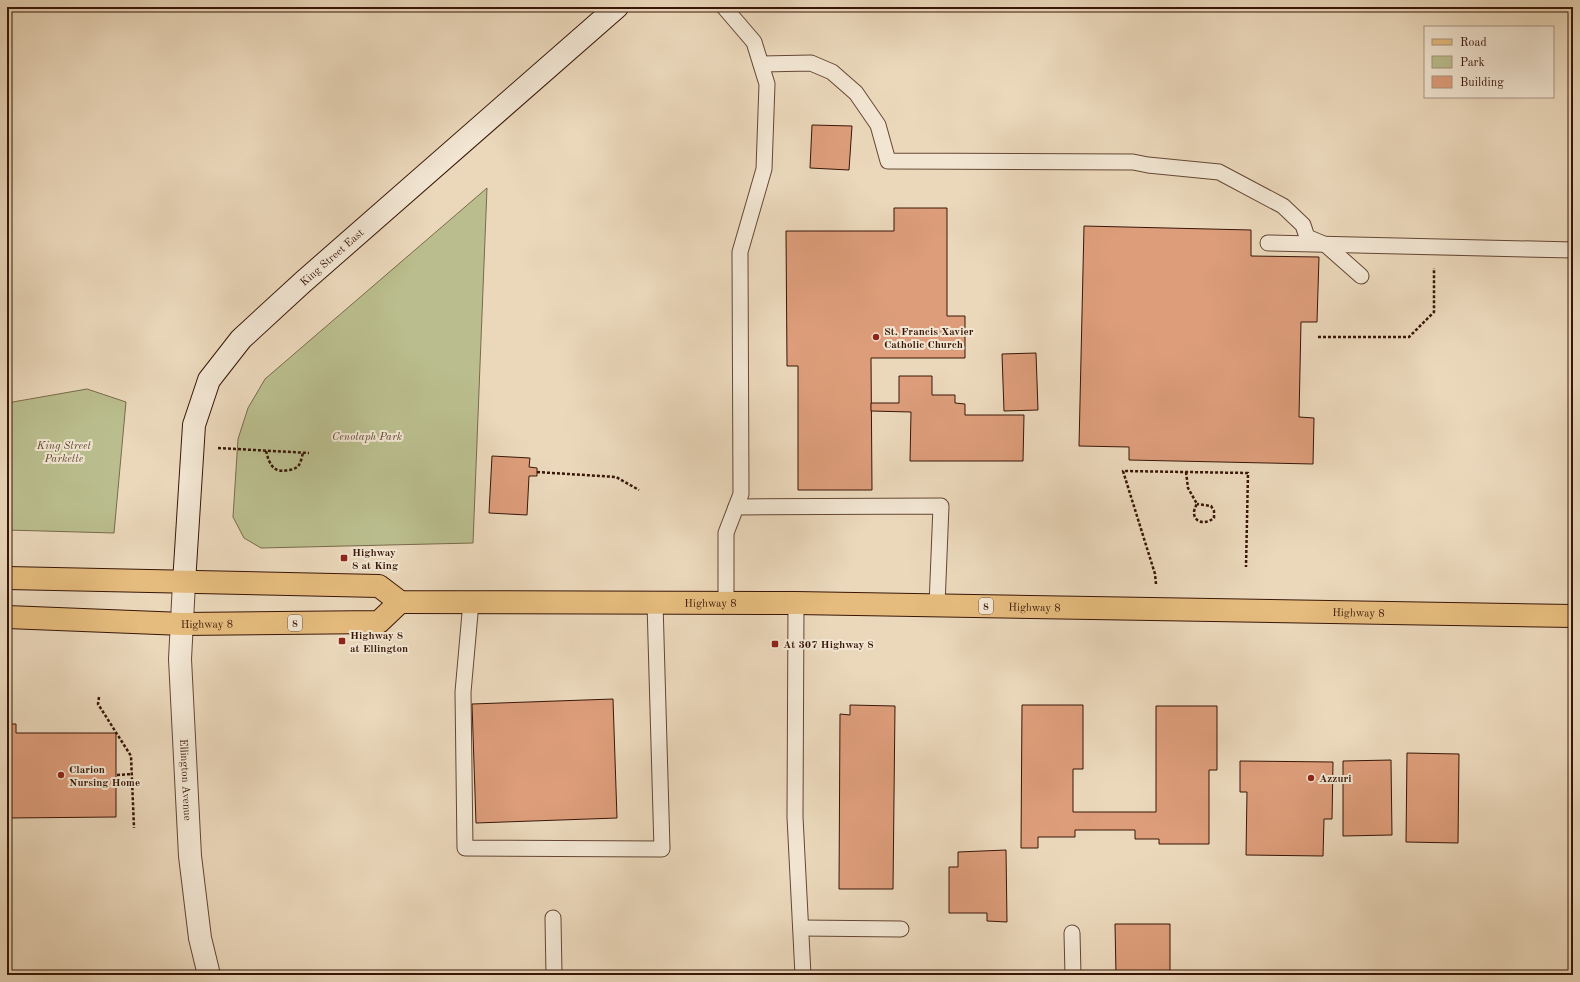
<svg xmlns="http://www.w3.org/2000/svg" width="1580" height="982" font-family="'Old Standard TT',serif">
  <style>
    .green { fill: #babe8e; stroke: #796a4a }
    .building { fill: #dd9d7a; stroke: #381607 }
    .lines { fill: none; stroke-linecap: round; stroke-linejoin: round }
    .service-casing { stroke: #654634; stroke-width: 17 }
    .minor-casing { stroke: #654634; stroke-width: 24 }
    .secondary-casing { stroke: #381607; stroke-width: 24 }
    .primary-casing { stroke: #381607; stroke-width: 24 }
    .path { stroke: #381607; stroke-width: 2.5; stroke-dasharray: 3 2; stroke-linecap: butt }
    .service { stroke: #f2e6d3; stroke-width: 15 }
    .minor { stroke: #f2e6d3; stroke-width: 22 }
    .secondary { stroke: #f2e6d3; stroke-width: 22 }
    .primary { stroke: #e6bc7e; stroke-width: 22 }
    .poi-dot { fill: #8f2418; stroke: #f2e6d3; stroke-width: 1.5 }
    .labels { text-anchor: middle; stroke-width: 4; stroke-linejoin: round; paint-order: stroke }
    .shield { fill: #f2e6d3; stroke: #705444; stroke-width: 1 }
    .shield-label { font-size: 10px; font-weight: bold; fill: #381607 }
    .street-label { font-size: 11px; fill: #381607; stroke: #f2e6d3 }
    .poi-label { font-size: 11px; font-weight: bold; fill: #381607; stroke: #f2e6d3; text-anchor: start }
    .park-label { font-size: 11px; font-style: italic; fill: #5f4830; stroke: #f2e6d3 }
  </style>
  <rect width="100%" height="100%" fill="#ebd8bb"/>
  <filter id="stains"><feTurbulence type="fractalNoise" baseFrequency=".005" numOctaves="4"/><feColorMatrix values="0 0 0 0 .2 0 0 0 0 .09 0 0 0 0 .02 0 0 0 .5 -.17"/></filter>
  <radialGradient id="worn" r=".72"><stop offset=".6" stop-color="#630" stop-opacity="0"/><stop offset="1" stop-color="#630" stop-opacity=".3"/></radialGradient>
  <g class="green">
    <path d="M487,188L473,543L261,548L244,538L233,517L238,439L248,408L265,379Z"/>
    <path d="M87,389L126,402L114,533L7,530V403Z"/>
  </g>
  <g class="building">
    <path d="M812,125L852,126L849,170L810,168Z"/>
    <path d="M894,208H947V316H965V358H871L872,490H798V366H787L786,231H894Z"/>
    <path d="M1084,226L1251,230V256L1319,257L1317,322H1301L1299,417L1314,418L1313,464L1129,460V447L1079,446Z"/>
    <path d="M1036,353L1038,410L1004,411L1002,354Z"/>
    <path d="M899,376H932V395H955V403L965,404V415H1024L1023,461H910L911,412L871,411V403H899Z"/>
    <path d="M492,456L530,458L529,467L537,468V476H529L527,515L489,513Z"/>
    <path d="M613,699L617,818L476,823L472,704Z"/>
    <path d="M850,705L895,706L893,889H839L840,714L850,715Z"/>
    <path d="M1022,705H1083V769H1073V812H1156V706H1217V770H1209V844H1159V839H1135V830H1075V837H1038V848H1021Z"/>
    <path d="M7,724H16V733H116V817L7,818Z"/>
    <path d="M1407,753L1459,754L1458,843L1406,842Z"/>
    <path d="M1391,760L1392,835L1343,836V761Z"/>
    <path d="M1240,761L1333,762L1332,819H1324L1323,856L1246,855L1247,792H1240Z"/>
    <path d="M1006,850L1007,922L987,921V913H949V867H958V852Z"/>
    <path d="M1115,924H1170V975H1116Z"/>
  </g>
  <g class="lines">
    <g class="service-casing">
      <g id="service">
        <path d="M724,7L754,42L767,84L764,169L740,252L741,494L726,533V603"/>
        <path d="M761,64L811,63L832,72L856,93L878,125L888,161L1133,162L1148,165L1219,172L1283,206L1303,225L1307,237L1326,245L1361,276"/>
        <path d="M1268,243L1573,250"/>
        <path d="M736,507L941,506L937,605"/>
        <path d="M471,602L463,692L465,848L662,849L655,603"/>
        <path d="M796,603L795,817L803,975"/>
        <path d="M553,918L554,975"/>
        <path d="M801,928L901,929"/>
        <path d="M1072,933L1073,975"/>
      </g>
    </g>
    <g class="minor-casing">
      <g id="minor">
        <path id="s1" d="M184,583L180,659L190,856L200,938L209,975"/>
      </g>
    </g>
    <g class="secondary-casing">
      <g id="secondary">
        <path id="s2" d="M184,583L194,425L209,380L241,339L303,282L617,7"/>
      </g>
    </g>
    <g class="primary-casing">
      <g id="primary">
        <path id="s3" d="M7,578L379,586L400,602L796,603L1573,616"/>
        <path id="s4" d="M7,617L183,624L379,622L400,602"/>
      </g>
    </g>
    <g class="path">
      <path d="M1318,337H1409L1434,312V268"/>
      <path d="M218,448L309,453"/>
      <path d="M266,451C269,463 273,474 288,470C292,470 297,468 299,465C301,462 302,456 303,453"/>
      <path d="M537,472L616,477L639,490"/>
      <path d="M1186,472L1188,488L1197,504C1188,518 1201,528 1214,518V511L1211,506L1197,504"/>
      <path d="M1156,584L1155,574L1123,471L1248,473L1246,567"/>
      <path d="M99,697L98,704L131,756L134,828"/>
      <path d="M117,775L132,774"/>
    </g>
    <use href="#service" class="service"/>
    <use href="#minor" class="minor"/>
    <use href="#secondary" class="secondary"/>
    <use href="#primary" class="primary"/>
  </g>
  <g class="poi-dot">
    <circle cx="876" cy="337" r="4"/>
    <rect x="340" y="554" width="8" height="8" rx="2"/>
    <rect x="338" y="637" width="8" height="8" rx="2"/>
    <rect x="771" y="640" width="8" height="8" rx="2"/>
    <circle cx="61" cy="775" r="4"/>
    <circle cx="1311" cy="778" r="4"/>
  </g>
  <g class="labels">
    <g class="shield">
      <rect x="979" y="598" width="14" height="16" rx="3"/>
      <rect x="288" y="615" width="14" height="16" rx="3"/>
    </g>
    <g class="shield-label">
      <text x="986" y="610">8</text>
      <text x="295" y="627">8</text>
    </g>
    <g class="street-label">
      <text dy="4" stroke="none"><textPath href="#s2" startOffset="380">King Street East</textPath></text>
      <text dy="4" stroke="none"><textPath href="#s3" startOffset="709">Highway 8</textPath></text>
      <text dy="4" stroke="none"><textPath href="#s3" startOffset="1033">Highway 8</textPath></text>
      <text dy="4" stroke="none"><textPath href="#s3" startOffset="1357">Highway 8</textPath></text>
      <text dy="4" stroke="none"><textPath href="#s4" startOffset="200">Highway 8</textPath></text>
      <text dy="4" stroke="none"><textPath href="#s1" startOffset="197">Ellington Avenue</textPath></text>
    </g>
    <g class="poi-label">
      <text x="884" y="335">St. Francis Xavier<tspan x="884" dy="13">Catholic Church</tspan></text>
      <text x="352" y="556">Highway<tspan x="352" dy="13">8 at King</tspan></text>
      <text x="350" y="639">Highway 8<tspan x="350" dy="13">at Ellington</tspan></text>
      <text x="783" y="648">At 307 Highway 8</text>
      <text x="69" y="773">Clarion<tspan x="69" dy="13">Nursing Home</tspan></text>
      <text x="1319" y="782">Azzuri</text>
    </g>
    <g class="park-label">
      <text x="367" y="440">Cenotaph Park</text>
      <text x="64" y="449">King Street<tspan x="64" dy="13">Parkette</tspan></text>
    </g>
  </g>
  <rect width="1580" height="982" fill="none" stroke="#ebd8bb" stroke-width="24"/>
  <rect x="8" y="8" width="1564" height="966" fill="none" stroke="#381607" stroke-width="2"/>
  <rect x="12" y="12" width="1556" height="958" fill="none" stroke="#381607"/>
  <rect x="1424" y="26" width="130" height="72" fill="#f2e6d3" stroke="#a89381"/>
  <rect x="1432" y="39" width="20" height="6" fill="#e6bc7e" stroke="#a89381"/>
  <text x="1460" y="46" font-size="12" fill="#381607">Road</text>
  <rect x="1432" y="56" width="20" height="12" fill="#babe8e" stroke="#a89381"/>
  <text x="1460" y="66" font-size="12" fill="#381607">Park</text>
  <rect x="1432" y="76" width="20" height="12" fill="#dd9d7a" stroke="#a89381"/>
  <text x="1460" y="86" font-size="12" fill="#381607">Building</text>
  <rect width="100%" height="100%" filter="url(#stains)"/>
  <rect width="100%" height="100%" fill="url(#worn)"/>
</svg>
